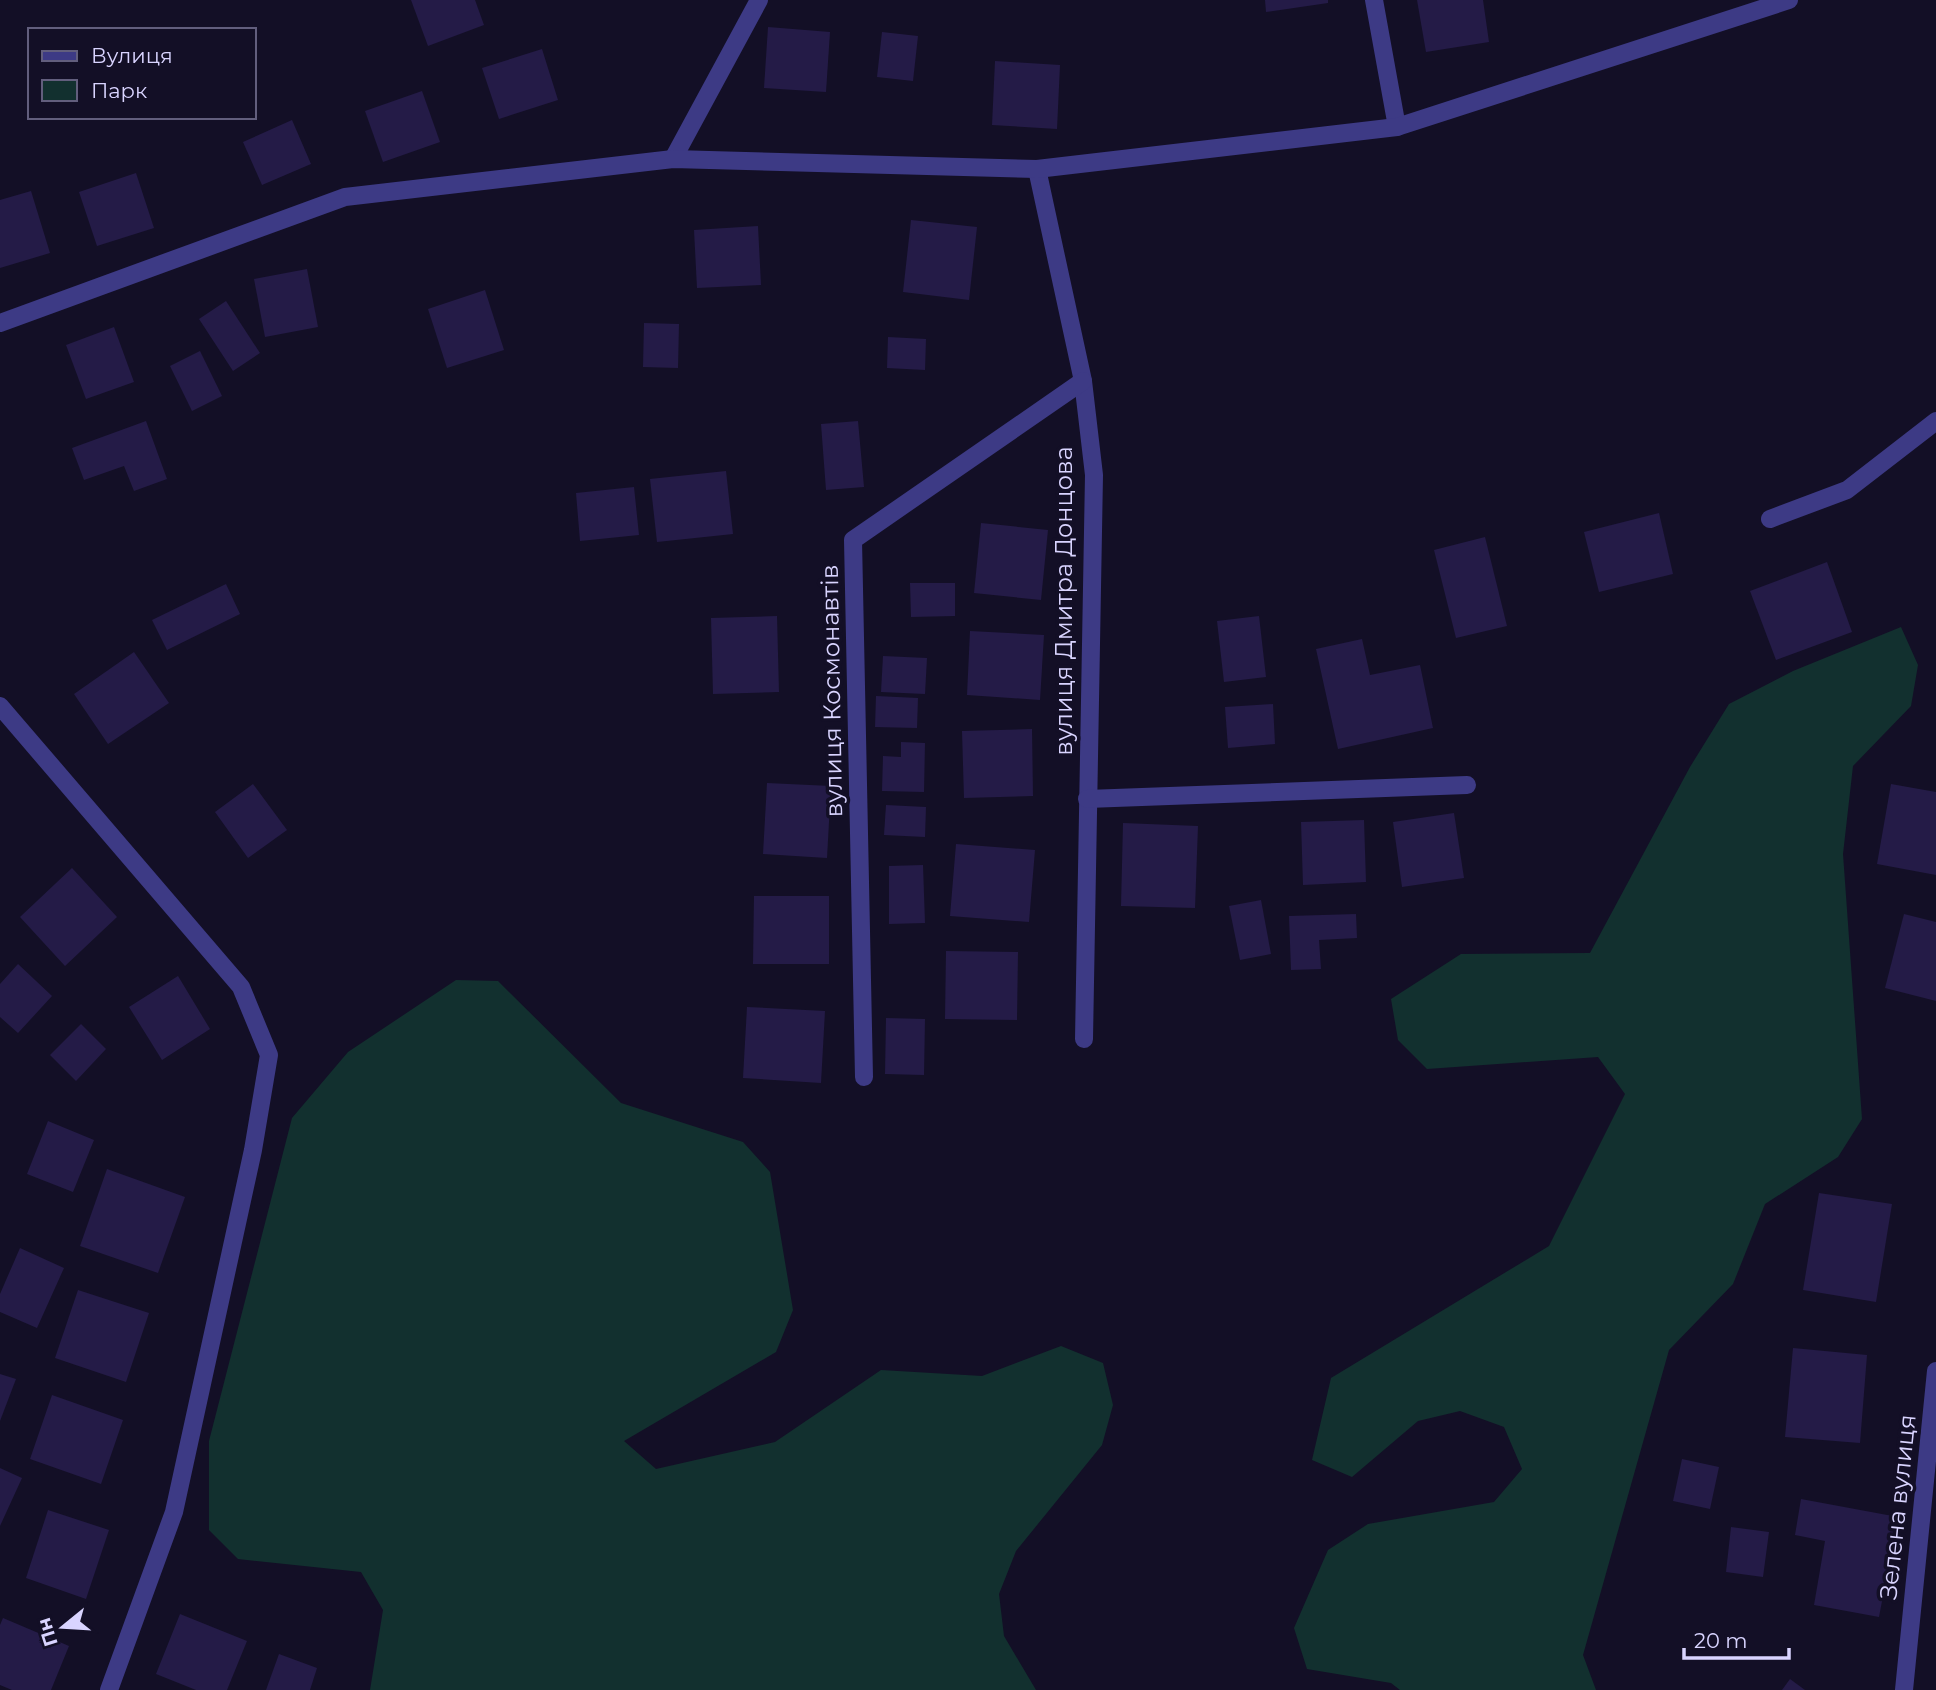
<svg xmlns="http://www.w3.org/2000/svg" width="1936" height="1690" font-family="Montserrat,sans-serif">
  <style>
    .green { fill: #12302f }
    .building { fill: #241b47 }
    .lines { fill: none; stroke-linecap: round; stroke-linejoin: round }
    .minor { stroke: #3d3a85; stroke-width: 18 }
    .labels { text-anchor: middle; stroke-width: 7; stroke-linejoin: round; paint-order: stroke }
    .street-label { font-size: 24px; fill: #d9d4ff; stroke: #130f26 }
  </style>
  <rect width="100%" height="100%" fill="#130f26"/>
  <g class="green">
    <path d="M1901,627L1918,665L1911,706L1853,766L1843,854L1862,1119L1838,1157L1765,1204L1733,1284L1669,1350L1583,1655L1596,1690H1400L1391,1683L1307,1669L1294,1628L1328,1550L1368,1524L1494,1502L1522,1469L1504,1427L1460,1411L1418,1421L1352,1477L1312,1460L1331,1378L1549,1246L1625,1094L1598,1057L1427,1069L1398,1040L1391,999L1461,954L1590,953L1690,767L1729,704L1793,671Z"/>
    <path d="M456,980L498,981L621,1103L743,1142L770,1172L793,1310L776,1352L624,1441L656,1469L775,1442L881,1370L982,1376L1061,1346L1103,1363L1113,1405L1102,1445L1016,1551L999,1594L1004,1636L1036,1690H370L383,1610L361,1572L238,1559L209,1530V1441L292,1118L348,1052Z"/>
  </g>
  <g class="building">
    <path d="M411,0H475L484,25L428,46Z"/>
    <path d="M1265,0H1328V3L1266,12Z"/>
    <path d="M1417,0H1483L1489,42L1426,52Z"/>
    <path d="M768,27L830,32L826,92L764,88Z"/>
    <path d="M882,32L918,36L913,81L877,77Z"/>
    <path d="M542,49L558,100L499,119L482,68Z"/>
    <path d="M995,61L1060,65L1057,129L992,125Z"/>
    <path d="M422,91L440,142L383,162L365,111Z"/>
    <path d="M292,120L311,164L262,185L243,142Z"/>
    <path d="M136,173L154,228L97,246L79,192Z"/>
    <path d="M31,191L50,253L0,268V200Z"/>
    <path d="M911,220L977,227L969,300L903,292Z"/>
    <path d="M758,226L761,285L697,288L694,230Z"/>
    <path d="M307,269L318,327L265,337L254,279Z"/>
    <path d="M485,290L504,350L447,368L428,309Z"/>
    <path d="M226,301L260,353L233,371L199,319Z"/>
    <path d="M644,323L679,324L678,368L643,367Z"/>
    <path d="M114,327L134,382L86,399L66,345Z"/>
    <path d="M888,337L926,339L925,370L887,368Z"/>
    <path d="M200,351L222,396L192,411L170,366Z"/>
    <path d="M146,421L167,479L134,491L124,466L84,480L72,448Z"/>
    <path d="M858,421L864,487L826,490L821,424Z"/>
    <path d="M726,471L733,534L657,542L650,479Z"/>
    <path d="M634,487L639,535L580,541L576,493Z"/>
    <path d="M1659,513L1673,574L1599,592L1584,532Z"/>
    <path d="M981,523L1048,530L1041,600L974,593Z"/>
    <path d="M1485,537L1507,626L1456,638L1434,550Z"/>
    <path d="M1827,562L1852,632L1776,660L1750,591Z"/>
    <path d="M910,583H955V616L911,617Z"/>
    <path d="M226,584L240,614L167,650L152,620Z"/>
    <path d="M777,616L779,692L713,694L711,618Z"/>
    <path d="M1259,616L1266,677L1224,682L1217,621Z"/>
    <path d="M970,631L1044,635L1040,700L967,695Z"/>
    <path d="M1362,639L1370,675L1420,665L1433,728L1338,749L1316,649Z"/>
    <path d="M134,652L169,703L108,744L74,694Z"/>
    <path d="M883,656L927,658L925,694L881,692Z"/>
    <path d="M876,696L918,698L917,728L875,727Z"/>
    <path d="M1273,704L1275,744L1228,748L1225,707Z"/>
    <path d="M1032,729L1033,796L964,798L962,731Z"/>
    <path d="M901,742L925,743L924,792L882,791L883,756L901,757Z"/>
    <path d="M767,783L831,786L827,858L763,854Z"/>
    <path d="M253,784L287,830L248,858L215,812Z"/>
    <path d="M1891,784L1936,792V875L1877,864Z"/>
    <path d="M886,805L926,807L925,837L884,835Z"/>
    <path d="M1454,813L1464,878L1402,887L1393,822Z"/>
    <path d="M1364,820L1366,882L1303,885L1301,822Z"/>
    <path d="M1123,823L1198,826L1195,908L1121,906Z"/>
    <path d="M956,844L1035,850L1029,922L950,916Z"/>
    <path d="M923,865L925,923L889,924V866Z"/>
    <path d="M72,868L117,917L65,966L20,917Z"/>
    <path d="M754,896H829V964H753Z"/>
    <path d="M1261,900L1271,954L1240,960L1229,906Z"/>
    <path d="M1356,914L1357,938L1319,940L1321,969L1291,970L1289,916Z"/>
    <path d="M1904,914L1936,922V1001L1885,988Z"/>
    <path d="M946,951L1018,952L1017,1020L945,1019Z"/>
    <path d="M18,964L52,996L18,1033L0,1017V984Z"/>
    <path d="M178,976L210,1029L162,1060L129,1007Z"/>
    <path d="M747,1007L825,1011L821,1083L743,1078Z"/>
    <path d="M886,1018L925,1019L924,1075L885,1074Z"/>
    <path d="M81,1024L106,1049L76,1081L50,1055Z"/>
    <path d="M48,1121L94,1140L73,1192L27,1174Z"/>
    <path d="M107,1169L185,1197L158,1273L80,1246Z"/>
    <path d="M1819,1193L1892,1204L1876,1302L1803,1290Z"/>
    <path d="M20,1248L64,1268L37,1328L0,1312V1294Z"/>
    <path d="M78,1290L149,1313L126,1382L55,1358Z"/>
    <path d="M1793,1348L1867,1355L1860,1443L1785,1437Z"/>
    <path d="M0,1374L16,1379L0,1421Z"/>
    <path d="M52,1395L123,1420L101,1484L30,1459Z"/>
    <path d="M1682,1459L1719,1467L1710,1509L1673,1501Z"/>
    <path d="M0,1468L22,1478L0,1526Z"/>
    <path d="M1801,1499L1898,1517L1879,1617L1814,1605L1825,1541L1795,1535Z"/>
    <path d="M48,1510L109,1530L86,1599L26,1578Z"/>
    <path d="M1731,1527L1769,1532L1763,1577L1726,1572Z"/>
    <path d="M180,1614L247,1641L227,1690H196L156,1674Z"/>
    <path d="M3,1618L69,1646L51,1690H12L0,1685V1625Z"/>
    <path d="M279,1654L317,1668L310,1690H266Z"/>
    <path d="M1790,1679L1805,1690H1782Z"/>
  </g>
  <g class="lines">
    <g class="minor">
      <path d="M1374,0L1397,127"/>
      <path d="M673,159L759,0"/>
      <path d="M1037,169L1083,381L1094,475L1084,1039"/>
      <path d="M0,323L345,197L673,159L1037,169L1397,127L1789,0"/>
      <path d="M1770,519L1847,490L1936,421"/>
      <path d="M0,706L241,987L269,1055L253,1150L174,1512L109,1690"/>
      <path d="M1087,799L1467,785"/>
      <path d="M864,1077L853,540L1083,381"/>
      <path d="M1904,1690L1936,1371"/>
    </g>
  </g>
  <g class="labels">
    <g class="street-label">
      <text transform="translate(1064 601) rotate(-90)" y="8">вулиця Дмитра Донцова</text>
      <text transform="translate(832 691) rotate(-91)" y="8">вулиця Космонавтів</text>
      <text transform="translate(1898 1507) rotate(-84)" y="8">Зелена вулиця</text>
    </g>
  </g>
  <rect x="28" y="28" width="228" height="91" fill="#130f26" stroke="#625e7d" stroke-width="2"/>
  <rect x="42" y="51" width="35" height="10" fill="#3d3a85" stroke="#625e7d" stroke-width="2"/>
  <text x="91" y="63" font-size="21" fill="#d9d4ff">Вулиця</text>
  <rect x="42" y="80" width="35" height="21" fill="#12302f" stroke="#625e7d" stroke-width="2"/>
  <text x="91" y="98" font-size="21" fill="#d9d4ff">Парк</text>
  <g transform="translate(63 1627) rotate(252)" stroke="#130f26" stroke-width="5" paint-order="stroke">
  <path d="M0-5L12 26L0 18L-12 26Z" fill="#d9d4ff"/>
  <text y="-10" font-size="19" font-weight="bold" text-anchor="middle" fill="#d9d4ff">Пн</text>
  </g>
  <path d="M1684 1648v10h105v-10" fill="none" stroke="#d9d4ff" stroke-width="3.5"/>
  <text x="1694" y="1648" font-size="21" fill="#d9d4ff" stroke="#130f26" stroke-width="5" paint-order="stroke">20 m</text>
</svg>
